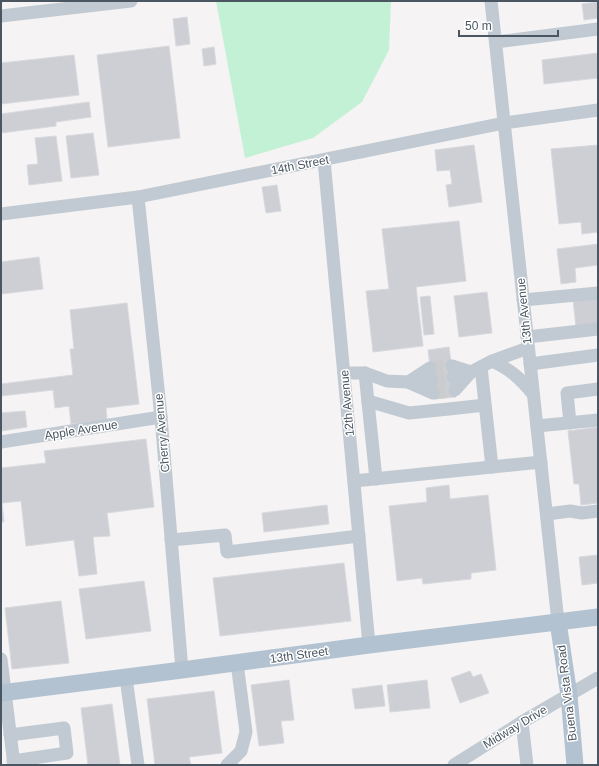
<svg xmlns="http://www.w3.org/2000/svg" width="599" height="766" font-family="Arial,sans-serif">
  <style>
    .green { fill: #c3f1d5 }
    .building { fill: #cdcfd5; stroke: #d7d9de }
    .lines { fill: none; stroke-linecap: round; stroke-linejoin: round }
    .minor-tunnel { stroke: #caccce; stroke-width: 13; stroke-dasharray: 13 6; stroke-linecap: butt }
    .minor { stroke: #c1cad2; stroke-width: 13 }
    .major { stroke: #b3c2d1; stroke-width: 17 }
    .labels { text-anchor: middle; stroke-width: 3; stroke-linejoin: round; paint-order: stroke }
    .street-label { font-size: 12px; fill: #4a5661; stroke: #fff }
  </style>
  <rect width="100%" height="100%" fill="#f5f3f3"/>
  <path class="green" d="M216,1H391L389,50L362,102L313,138L245,158Z"/>
  <g class="building">
    <path d="M598,2V18L584,20L582,4Z"/>
    <path d="M187,17L190,44L176,46L173,19Z"/>
    <path d="M169,46L180,138L108,147L97,55Z"/>
    <path d="M214,47L216,64L204,66L202,49Z"/>
    <path d="M598,53V78L544,84L542,60Z"/>
    <path d="M74,55L79,95L1,104V63Z"/>
    <path d="M89,102L91,117L56,122V126L1,133V114Z"/>
    <path d="M93,133L99,175L71,178L66,136Z"/>
    <path d="M56,136L62,181L29,185L27,165L38,164L35,138Z"/>
    <path d="M474,145L482,202L449,207L446,185L452,184L450,170L437,171L435,150Z"/>
    <path d="M598,145V232L582,234L581,222L559,224L551,149Z"/>
    <path d="M277,185L281,211L266,213L262,187Z"/>
    <path d="M459,221L466,281L416,287L423,346L373,352L366,291L389,289L382,229Z"/>
    <path d="M598,244V265L575,268L576,282L561,284L557,249Z"/>
    <path d="M39,257L43,289L1,294V262Z"/>
    <path d="M487,292L492,333L459,337L454,296Z"/>
    <path d="M430,296L434,334L424,335L420,297Z"/>
    <path d="M598,297V325L576,327L573,300Z"/>
    <path d="M127,303L139,404L106,408L107,420L71,424L69,406L55,408L53,390L1,396V384L73,375L70,349H74L70,310Z"/>
    <path d="M449,347L456,397L434,399L428,350Z"/>
    <path d="M25,411L27,427L1,431V413Z"/>
    <path d="M598,427V503L581,505L579,484H574L568,431Z"/>
    <path d="M146,439L154,507L107,513L110,536L93,537L97,574L79,576L74,540L26,546L21,501L2,503L4,522H1V468L46,463L44,451Z"/>
    <path d="M449,485L450,499L488,495L496,570L471,573V579L423,584L422,578L397,581L389,506L427,502L426,488Z"/>
    <path d="M327,505L329,524L264,532L262,513Z"/>
    <path d="M598,555V583L582,585L579,557Z"/>
    <path d="M344,563L351,621L220,636L213,578Z"/>
    <path d="M144,581L151,631L86,639L79,589Z"/>
    <path d="M61,601L69,663L12,669L5,608Z"/>
    <path d="M470,671L473,677L481,674L489,693L460,703L451,678Z"/>
    <path d="M289,680L294,720L281,721L284,743L259,746L251,685Z"/>
    <path d="M427,680L430,708L390,712L387,685Z"/>
    <path d="M382,685L385,706L355,709L352,689Z"/>
    <path d="M214,691L222,753L189,757L191,765H155L147,699Z"/>
    <path d="M112,704L120,765H85H88L81,708Z"/>
  </g>
  <g class="lines">
    <g class="minor-tunnel">
      <path d="M430,368L452,366"/>
      <path d="M432,380L453,377"/>
      <path d="M433,393L455,390"/>
    </g>
    <g class="minor">
      <path d="M491,1L558,622"/>
      <path d="M1,16L131,1"/>
      <path d="M496,42L598,29"/>
      <path d="M324,160L369,645"/>
      <path d="M138,197L161,417L182,670"/>
      <path d="M1,214L138,197L504,123L598,110"/>
      <path d="M523,300L598,293"/>
      <path d="M527,337L598,329"/>
      <path d="M492,361C511,370 520,378 533,394"/>
      <path d="M530,364L598,355"/>
      <path d="M452,366L471,372"/>
      <path d="M481,367L492,467"/>
      <path d="M344,373H365L387,381L408,382L432,380"/>
      <path d="M365,373L376,479"/>
      <path d="M453,377L471,372L492,361L528,348"/>
      <path d="M410,381L430,368"/>
      <path d="M410,383L433,393"/>
      <path d="M455,390L471,372"/>
      <path d="M368,401L409,413L449,409L485,405"/>
      <path d="M570,423L567,393L598,389"/>
      <path d="M537,426L598,420"/>
      <path d="M1,442L161,417"/>
      <path d="M354,481L541,462"/>
      <path d="M547,514L570,511L582,513L598,511"/>
      <path d="M171,540L225,535L227,552L359,536"/>
      <path d="M1,659L14,765"/>
      <path d="M126,678L138,765"/>
      <path d="M522,722L527,765"/>
      <path d="M10,735L64,728L67,753L13,761"/>
      <path d="M227,765L241,751L246,732L237,663"/>
      <path d="M454,765L522,722L598,678"/>
    </g>
    <g class="major">
      <path d="M558,622L569,695L575,765"/>
      <path d="M1,693L182,670L369,645L598,617"/>
    </g>
  </g>
  <g class="labels">
    <g class="street-label">
      <text transform="translate(300 165) rotate(-11)" y="4">14th Street</text>
      <text transform="translate(524 311) rotate(-96)" y="4">13th Avenue</text>
      <text transform="translate(347 403) rotate(-95)" y="4">12th Avenue</text>
      <text transform="translate(81 430) rotate(-9)" y="4">Apple Avenue</text>
      <text transform="translate(162 433) rotate(-95)" y="4">Cherry Avenue</text>
      <text transform="translate(299 655) rotate(-8)" y="4">13th Street</text>
      <text transform="translate(567 693) rotate(-97)" y="4">Buena Vista Road</text>
      <text transform="translate(515 727) rotate(-31)" y="4">Midway Drive</text>
    </g>
  </g>
  <rect width="599" height="766" fill="none" stroke="#4a5661" stroke-width="4"/>
  <path d="M459 30v6h99v-6" fill="none" stroke="#4a5661" stroke-width="2"/>
  <text x="465" y="30" font-size="12" fill="#4a5661" stroke="#ffffff" stroke-width="3" paint-order="stroke">50 m</text>
</svg>
